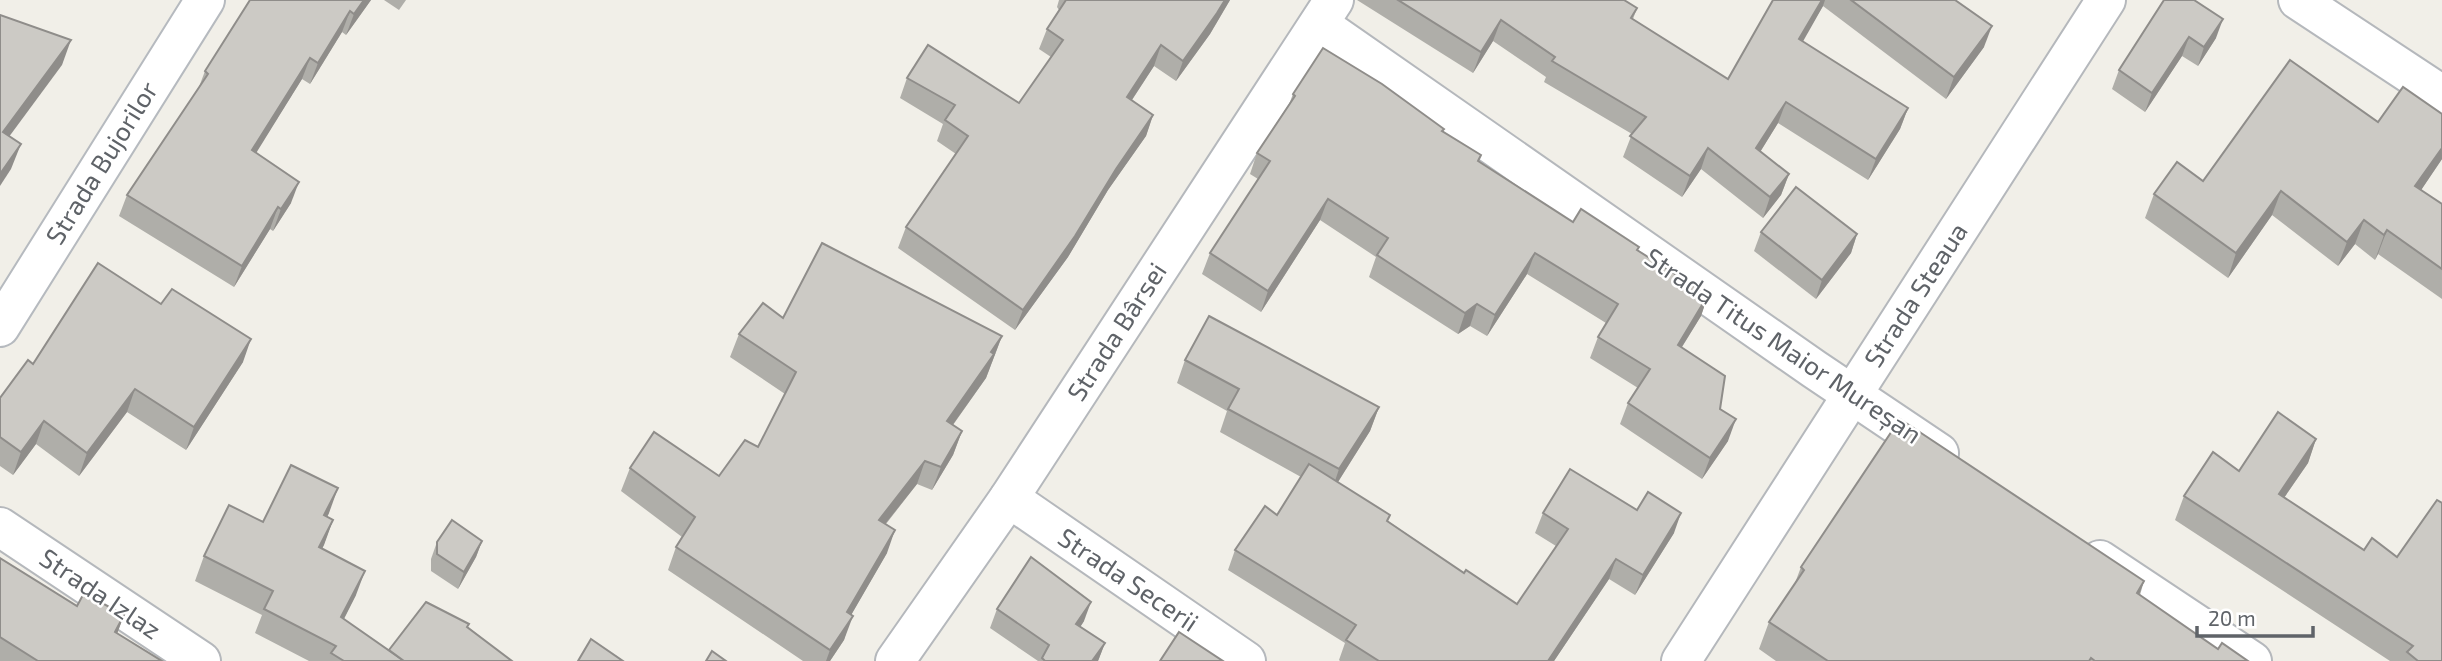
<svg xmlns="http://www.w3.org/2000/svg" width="2442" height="661" font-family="'Exo 2',sans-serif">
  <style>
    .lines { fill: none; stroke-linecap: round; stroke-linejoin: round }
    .minor-casing { stroke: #b5b8bc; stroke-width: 42 }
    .secondary-casing { stroke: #b6babf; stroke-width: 42 }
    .minor { stroke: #fff; stroke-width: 38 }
    .secondary { stroke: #fff; stroke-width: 38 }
    .wall { fill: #afaea9 }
    .shaded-wall { fill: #8f8d8a }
    .building { fill: #cccac5; stroke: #8f8d8a; stroke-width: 2 }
    .labels { text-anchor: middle; stroke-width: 5; stroke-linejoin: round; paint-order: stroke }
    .street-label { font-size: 26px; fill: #5f6368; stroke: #fff }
  </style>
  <rect width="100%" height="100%" fill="#f1efe8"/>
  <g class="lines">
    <g class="minor-casing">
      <g id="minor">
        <path d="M2298,0L2442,95"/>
        <path d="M1319,24L1814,369L1939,453"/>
        <path d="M1009,498L1246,661"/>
        <path d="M0,527L201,661"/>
        <path d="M2100,560L2252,661"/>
        <path d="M895,661L1009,498L1334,0"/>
        <path d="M1681,661L2106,0"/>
      </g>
    </g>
    <g class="secondary-casing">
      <path id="secondary" d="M0,327L205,0"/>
    </g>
    <use href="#minor" class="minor"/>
    <use href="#secondary" class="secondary"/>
  </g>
  <g class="wall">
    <path d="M250,0H371L346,35L342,32L310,84L302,79L256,152L291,203L273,231L270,229L234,287L119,216L127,195L199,87L205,71Z"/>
    <path d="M384,0H406L399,10Z"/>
    <path d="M1059,0H1230L1210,34L1176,81L1154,66L1132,100L1153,115L1146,136L1108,190L1068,257L1015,330L898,248L906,227L956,154L937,141L943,124L900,98L907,78L1019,103L1051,57L1039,49L1047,29L1059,10L1057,7Z"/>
    <path d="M1357,0H1624L1637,8L1633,19L1728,79L1773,0H1955L1984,47L1946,99L1823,6L1802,41L1908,108L1900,129L1868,180L1778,123L1760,152L1789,174L1781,195L1763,218L1701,169L1682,197L1623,157L1632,134L1544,82L1546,77L1493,41L1473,73Z"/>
    <path d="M2164,0L2216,38L2198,66L2182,56L2145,112L2112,89L2119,70Z"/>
    <path d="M1293,94L1444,129L1443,132L1479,161L1573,222L1639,247L1638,250L1708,295L1701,316L1682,347L1720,409L1728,441L1702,479L1620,424L1628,403L1638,388L1590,358L1598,337L1606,323L1527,274L1487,336L1470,326L1458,334L1369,277L1376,257L1320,220L1261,312L1202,274L1210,253L1258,179L1250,174L1257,153L1288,107Z"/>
    <path d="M2442,114V159L2421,190L2442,204V299L2378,254L2375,260L2355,244L2338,266L2272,215L2228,278L2145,218L2154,194L2203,181L2378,122Z"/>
    <path d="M1761,232L1857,234L1851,253L1816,299L1754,251Z"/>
    <path d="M783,318L1002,336L986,378L953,425L962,431L953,455L932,490L917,484L886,524L887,553L851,615L844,640L830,661H803L668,570L676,547L682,537L621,491L630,468L719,476L758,447L785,394L730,357L739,334Z"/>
    <path d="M1185,360L1379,407L1370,431L1338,482L1388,521L1464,573L1517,604L1556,546L1535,533L1543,513L1674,533L1635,595L1609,579L1554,661H1340L1339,660L1345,643L1228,570L1235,550L1277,515L1301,477L1220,432L1227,411L1177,383Z"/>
    <path d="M243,362L186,450L127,412L79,476L36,444L13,475L0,466V398L33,364Z"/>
    <path d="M2316,439L2308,463L2284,498L2442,661H2390L2175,520L2184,496L2239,471Z"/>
    <path d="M329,513L327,517L333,520L322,549L356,595L344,619L389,650L468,627L512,661H309L255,633L262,615L195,581L204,556L263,522Z"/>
    <path d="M482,541L476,557L458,589L431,571V559L437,542Z"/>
    <path d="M0,558L77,606L124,615L117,633L162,661H0Z"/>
    <path d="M1801,567L2144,581L2140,595L2218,649L2248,661H1776L1759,649L1769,622L1795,583Z"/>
    <path d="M997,609L1084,621L1080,627L1105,643L1098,661H1038L990,628Z"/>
  </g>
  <g class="shaded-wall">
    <path d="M364,0H371L346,35L354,14Z"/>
    <path d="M1225,0H1230L1210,34L1176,81L1183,61Z"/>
    <path d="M1822,0H1825L1823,6L1792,61L1799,39Z"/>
    <path d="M350,11L342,32L310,84L318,63Z"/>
    <path d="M2223,19L2216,38L2198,66L2204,47Z"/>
    <path d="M1501,20L1493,41L1473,73L1481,52Z"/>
    <path d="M1992,26L1984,47L1946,99L1954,77Z"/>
    <path d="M2189,37L2182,56L2145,112L2152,93Z"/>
    <path d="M71,40L62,65L0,149L3,132Z"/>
    <path d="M1161,45L1154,66L1120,118L1127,97Z"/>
    <path d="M310,58L302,79L245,171L252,150Z"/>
    <path d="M1786,102L1778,123L1749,170L1756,148Z"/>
    <path d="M1908,108L1900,129L1868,180L1876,159Z"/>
    <path d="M1153,115L1146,136L1108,190L1068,257L1015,330L1023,310L1116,169Z"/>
    <path d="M21,144L11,169L0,186V174Z"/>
    <path d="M1708,148L1701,169L1682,197L1690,176Z"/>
    <path d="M2442,148V159L2407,211L2415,186Z"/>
    <path d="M1789,174L1781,195L1763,218L1770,197Z"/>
    <path d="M299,182L291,203L273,231L281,209Z"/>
    <path d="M2281,191L2272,215L2228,278L2236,253Z"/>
    <path d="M1328,199L1320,220L1261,312L1268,291Z"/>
    <path d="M278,207L270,229L234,287L242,266Z"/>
    <path d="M2364,220L2355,244L2338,266L2347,242Z"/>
    <path d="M2387,230L2378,254L2375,260L2384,235Z"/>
    <path d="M1857,234L1851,253L1816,299L1822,280Z"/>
    <path d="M1535,253L1527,274L1487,336L1495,315Z"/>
    <path d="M1708,295L1701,316L1670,366L1678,345Z"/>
    <path d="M1477,304L1470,326L1458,334L1465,313Z"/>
    <path d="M1002,336L986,378L939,444L947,421L991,352Z"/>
    <path d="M251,339L243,362L186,450L194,427Z"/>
    <path d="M135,389L127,412L79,476L87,453Z"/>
    <path d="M1379,407L1370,431L1331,493L1339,469Z"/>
    <path d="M1736,419L1728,441L1702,479L1710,458Z"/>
    <path d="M44,421L36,444L13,475L21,452Z"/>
    <path d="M962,431L953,455L932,490L941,467Z"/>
    <path d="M2316,439L2308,463L2270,518L2279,494Z"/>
    <path d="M925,461L917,484L870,543L879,520Z"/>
    <path d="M338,488L329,513L315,540L324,515Z"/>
    <path d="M1681,513L1674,533L1635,595L1643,575Z"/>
    <path d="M333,520L324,545L310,572L319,547Z"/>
    <path d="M895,530L887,553L839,636L847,612Z"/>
    <path d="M482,541L476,557L458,589L464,572Z"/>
    <path d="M1616,559L1609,579L1554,661H1548Z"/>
    <path d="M365,571L356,595L332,642L341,617Z"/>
    <path d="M2144,581L2134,609L2137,593Z"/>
    <path d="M1091,602L1084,621L1070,643L1076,624Z"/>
    <path d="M124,615L113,645L115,632Z"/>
    <path d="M853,616L844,640L830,661H826L830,650Z"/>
    <path d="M1105,643L1098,661H1092Z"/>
  </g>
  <g class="building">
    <path d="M250,0H364L354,14L350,11L318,63L310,58L252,150L299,182L281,209L278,207L242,266L127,195L208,74L205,71Z"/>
    <path d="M1066,0H1225L1217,13L1183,61L1161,45L1127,97L1153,115L1116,169L1075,236L1023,310L906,227L968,136L945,120L955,105L907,78L928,45L1019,103L1063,40L1047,29Z"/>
    <path d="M1398,0H1624L1637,8L1631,18L1728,79L1773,0H1822L1799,39L1908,108L1876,159L1786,102L1756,148L1789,174L1770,197L1708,148L1690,176L1630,136L1646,117L1552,61L1555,57L1501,20L1481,52Z"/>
    <path d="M1851,0H1955L1992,26L1954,77Z"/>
    <path d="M2164,0H2194L2223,19L2204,47L2189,37L2152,93L2119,70Z"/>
    <path d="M0,15L71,40L3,132L21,144L0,174Z"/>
    <path d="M1323,48L1382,84L1444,129L1442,131L1481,155L1478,161L1573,222L1581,209L1639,247L1637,250L1708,295L1678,345L1725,376L1720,409L1736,419L1710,458L1628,403L1650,369L1598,337L1618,304L1535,253L1495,315L1477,304L1465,313L1377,255L1388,238L1328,199L1268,291L1210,253L1270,161L1257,153L1295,96L1293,94Z"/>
    <path d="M2290,60L2378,122L2403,87L2442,114V148L2415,186L2442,204V269L2387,230L2384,235L2364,220L2347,242L2281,191L2236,253L2154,194L2177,162L2203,181Z"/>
    <path d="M1796,187L1857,234L1822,280L1761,232Z"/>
    <path d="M822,243L1002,336L991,352L994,354L947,421L962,431L941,467L925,461L879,520L895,530L847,612L853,616L830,650L676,547L695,517L630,468L654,432L719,476L745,440L758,447L796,372L739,334L763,303L783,318Z"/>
    <path d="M98,263L161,304L172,289L251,339L194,427L135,389L87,453L44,421L21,452L0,437V398L28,360L33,364Z"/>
    <path d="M1209,316L1379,407L1339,469L1228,409L1239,389L1185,360Z"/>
    <path d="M2278,412L2316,439L2279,494L2364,550L2372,538L2397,557L2437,500L2442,503V661H2418L2407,652L2413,646L2184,496L2213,452L2239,471Z"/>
    <path d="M1900,419L2144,581L2137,593L2218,649L2222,643L2248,661H2095L2091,658L2089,661H1828L1769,622L1804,570L1801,567Z"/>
    <path d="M1309,464L1390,515L1387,521L1464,573L1466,570L1517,604L1568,529L1543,513L1570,469L1637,510L1648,492L1681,513L1643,575L1616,559L1548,661H1379L1346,640L1356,625L1235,550L1265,506L1277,515Z"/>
    <path d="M291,465L338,488L324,515L333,520L319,547L365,571L341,617L404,661H344L331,653L336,646L264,609L273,591L204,556L229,505L263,522Z"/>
    <path d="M452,520L482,541L464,572L437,554V542Z"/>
    <path d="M1031,557L1091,602L1076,624L1105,643L1092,661H1045L1042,658L1049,645L997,609Z"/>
    <path d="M0,558L77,606L84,593L124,615L115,632L162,661H38L0,637Z"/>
    <path d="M426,602L469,624L467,627L512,661H404L389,650Z"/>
    <path d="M1179,632L1223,661H1160Z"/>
    <path d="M591,639L623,661H578Z"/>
    <path d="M712,651L726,661H706Z"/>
  </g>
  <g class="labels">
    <g class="street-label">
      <text transform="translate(102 163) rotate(-58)" y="9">Strada Bujorilor</text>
      <text transform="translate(1916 295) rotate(-57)" y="9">Strada Steaua</text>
      <text transform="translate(1117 332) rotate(-57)" y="9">Strada Bârsei</text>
      <text transform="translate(1783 346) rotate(34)" y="9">Strada Titus Maior Mureșan</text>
      <text transform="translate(1128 580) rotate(34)" y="9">Strada Secerii</text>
      <text transform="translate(100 594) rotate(34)" y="9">Strada Izlaz</text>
    </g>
  </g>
  <path d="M2197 626v10h116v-10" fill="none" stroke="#5f6368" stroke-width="3.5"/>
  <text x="2208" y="626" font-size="21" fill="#5f6368" stroke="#ffffff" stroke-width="5" paint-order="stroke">20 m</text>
</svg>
